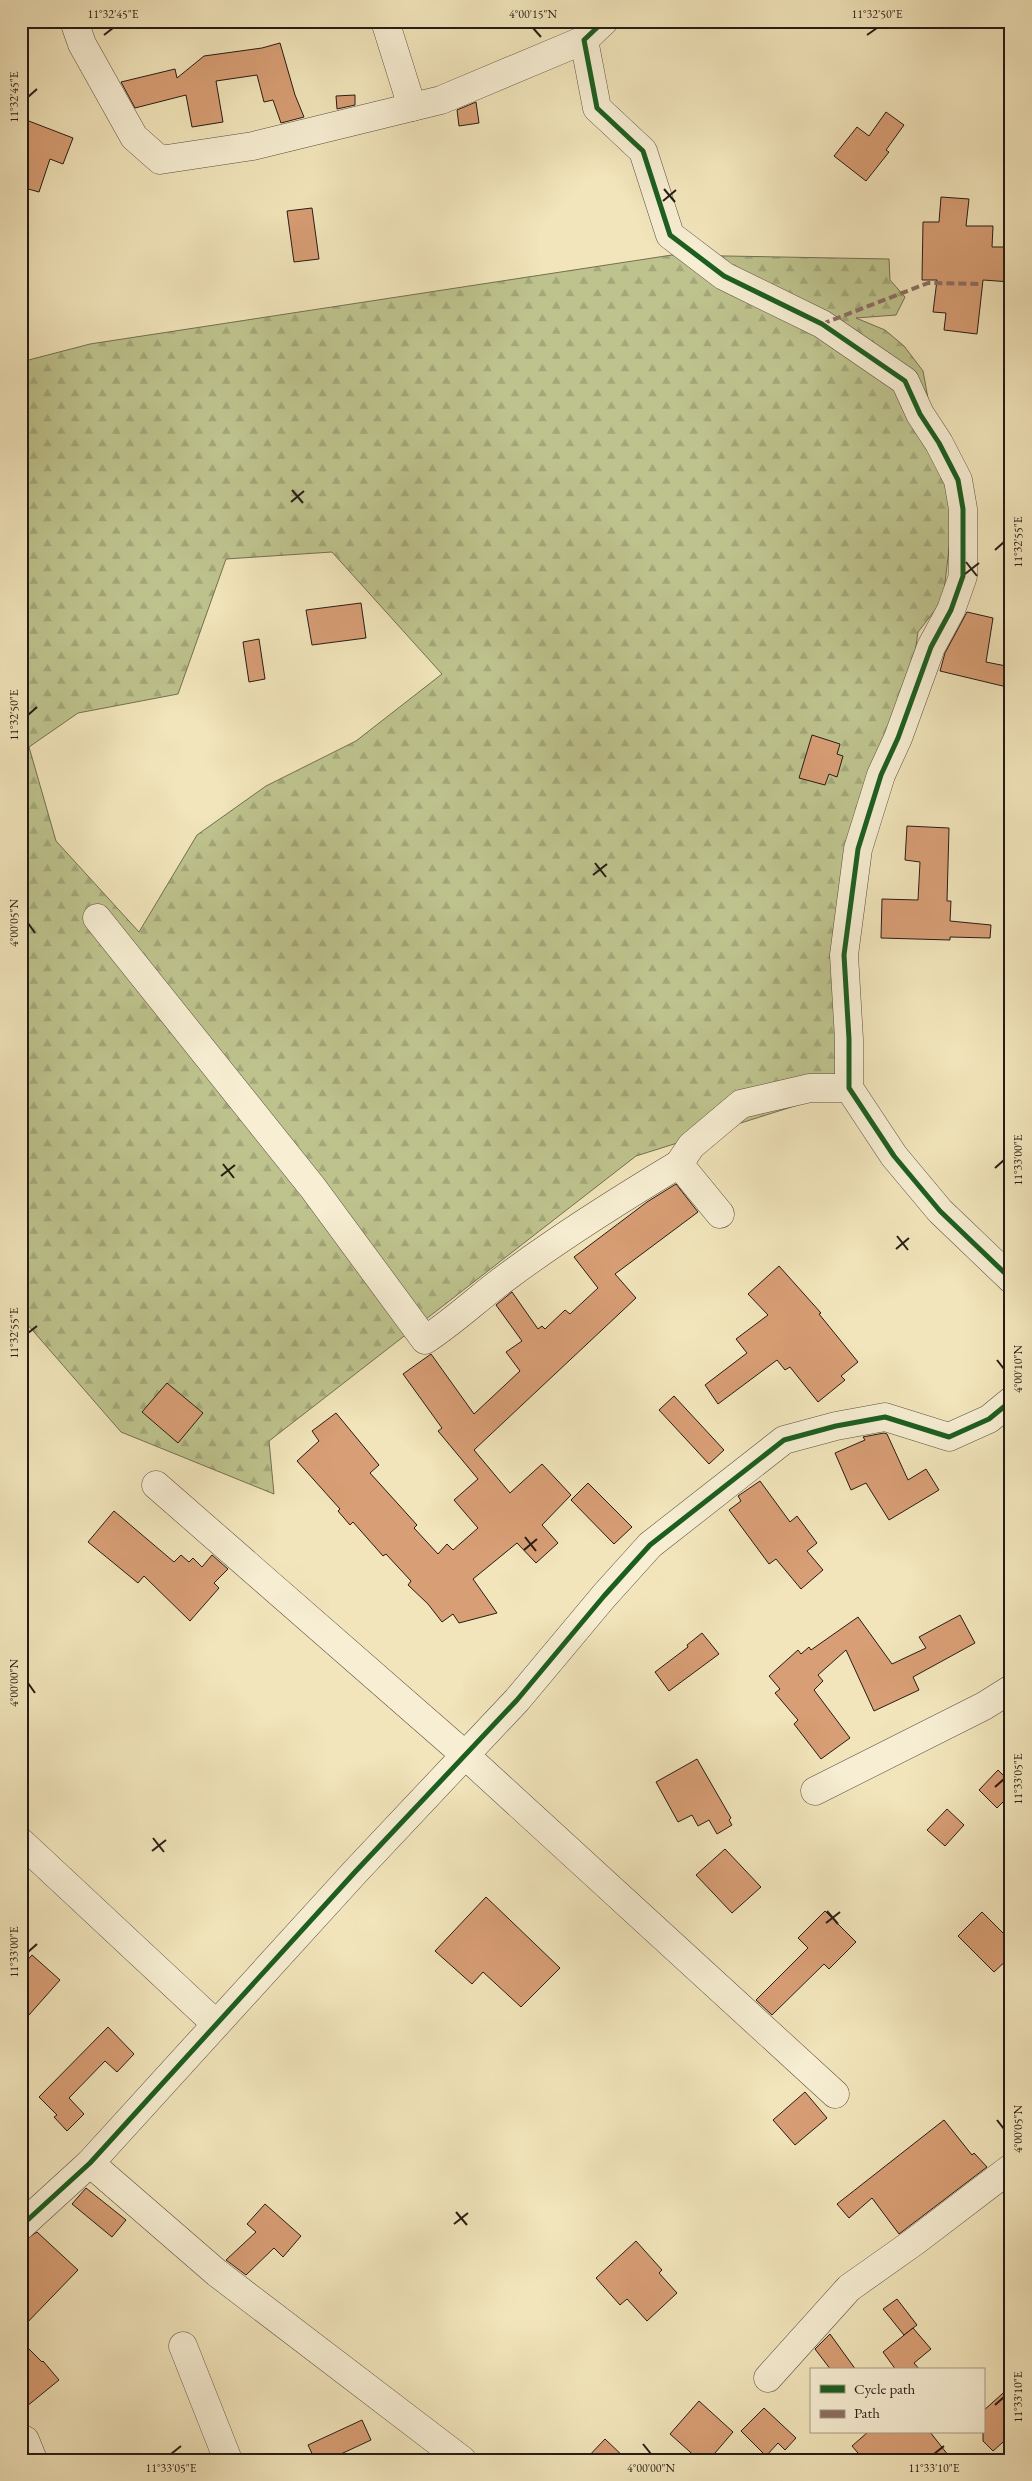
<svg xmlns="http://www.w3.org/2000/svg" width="1032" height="2481" font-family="'EB Garamond',serif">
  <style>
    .forest { fill: url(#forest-firs); stroke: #727052; fill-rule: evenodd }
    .building { fill: #d89e75; stroke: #271c16 }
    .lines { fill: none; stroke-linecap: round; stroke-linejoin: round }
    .minor-casing { stroke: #5a4e3f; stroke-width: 29 }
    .minor { stroke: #f7eed3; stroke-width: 28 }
    .quiet { stroke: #8d6e63; stroke-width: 4; stroke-dasharray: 8 4; stroke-linecap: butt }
    .cycleway-casing { stroke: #f7eed3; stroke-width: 8 }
    .cycleway { stroke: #1b5e20; stroke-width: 5 }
    .ticks { fill: none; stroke: #271c16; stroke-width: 2 }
    .neatline { fill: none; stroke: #271c16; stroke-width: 2 }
    .ticks-label { font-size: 12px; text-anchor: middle; fill: #271c16 }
  </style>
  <defs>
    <pattern id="forest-firs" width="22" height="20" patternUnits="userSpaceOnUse" patternTransform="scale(1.25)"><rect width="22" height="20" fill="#bec38d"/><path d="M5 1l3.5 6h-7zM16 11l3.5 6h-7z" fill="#a3a779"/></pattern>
  </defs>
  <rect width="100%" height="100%" fill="#f2e5bb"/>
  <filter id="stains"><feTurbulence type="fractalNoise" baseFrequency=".004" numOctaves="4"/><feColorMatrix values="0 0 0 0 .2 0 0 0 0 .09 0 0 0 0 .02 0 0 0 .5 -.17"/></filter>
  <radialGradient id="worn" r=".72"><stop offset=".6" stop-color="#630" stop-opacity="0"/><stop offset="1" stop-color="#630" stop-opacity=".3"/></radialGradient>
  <path class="forest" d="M672,255L889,259L890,280L905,297L896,315L856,318L885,330L904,346L923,371L929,404L966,470L950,540L943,600L918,632L901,748L834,952L855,1087L636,1156L269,1441L274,1494L121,1432L21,1317V362L90,344ZM332,552L442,674L356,741L266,786L197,835L139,932L56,841L29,747L78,713L178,694L226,559Z"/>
  <g class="building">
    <path d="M280,43L295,95L304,117L281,123L273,100L264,102L257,75L216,81L223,122L192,127L186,95L135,108L121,82L175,69L177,78L204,56L262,48Z"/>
    <path d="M355,95V105L337,109L336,96Z"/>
    <path d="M476,102L479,123L459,126L457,110Z"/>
    <path d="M886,112L904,125L886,150L889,152L866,181L834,156L857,127L869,136Z"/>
    <path d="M21,118L73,138L63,164L50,159L39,192L21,187Z"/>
    <path d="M941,197L969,199L966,226H993L992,247H1011V282L983,280L977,334L944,330L946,313L933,312L937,280H922L923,222H939Z"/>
    <path d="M312,208L319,259L294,262L287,211Z"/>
    <path d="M361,603L366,638L312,645L306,610Z"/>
    <path d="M967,612L993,618L986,662L1011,667V688L940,671L945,653Z"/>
    <path d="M259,639L265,679L249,682L243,642Z"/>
    <path d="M812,735L840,744L837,754L843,756L837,777L829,774L825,785L799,778Z"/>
    <path d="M907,826L949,828L947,901H951L950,921L991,925L990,938L950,937V940L881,938L882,899L918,900L920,862L905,860Z"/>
    <path d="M676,1184L698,1212L615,1274L636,1298L474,1450L510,1493L542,1464L571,1495L542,1525L558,1543L536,1563L517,1543L473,1579L497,1613L459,1623L453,1614L442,1622L428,1604L408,1585L411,1581L386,1554L383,1556L353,1522L350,1525L338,1511L340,1509L297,1461L319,1441L312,1431L336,1413L379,1465L370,1473L417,1525L414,1528L438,1554L447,1544L453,1550L478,1528L454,1500L478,1479L438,1431L442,1428L403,1374L431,1354L474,1414L520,1371L506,1352L522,1341L496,1305L512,1292L538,1329L542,1326L545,1329L565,1310L570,1314L598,1288L574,1257L647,1202Z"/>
    <path d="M779,1266L821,1313L819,1314L858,1362L841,1376L845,1380L818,1402L790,1367L785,1370L777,1360L718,1404L705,1385L747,1353L736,1339L768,1315L748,1294Z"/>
    <path d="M167,1383L203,1413L178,1443L142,1412Z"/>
    <path d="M674,1396L724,1450L709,1464L659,1410Z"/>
    <path d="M884,1433L887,1434L908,1480L926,1469L939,1490L889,1520L866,1483L851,1490L835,1453L865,1440L863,1437Z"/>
    <path d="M760,1481L790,1522L797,1516L817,1543L807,1551L823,1570L801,1589L776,1559L769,1564L729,1510L741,1501L738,1496Z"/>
    <path d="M588,1483L632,1527L614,1544L571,1500Z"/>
    <path d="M114,1511L174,1562L181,1555L189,1562L193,1558L202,1567L212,1555L228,1569L214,1583L219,1588L190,1621L144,1576L138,1583L88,1542Z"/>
    <path d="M960,1615L975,1643L913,1677L919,1690L874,1711L846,1650L818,1675L823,1681L814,1690L850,1738L821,1759L794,1724L798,1720L775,1693L780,1689L769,1676L798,1650L801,1654L809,1647L811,1650L858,1617L892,1664L926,1648L919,1637Z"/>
    <path d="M702,1633L719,1654L669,1691L655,1672L688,1647L687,1645Z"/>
    <path d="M697,1759L731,1818L729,1820L732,1825L717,1834L709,1820L698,1826L692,1815L678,1822L656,1782Z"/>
    <path d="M998,1770L1011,1783V1794L997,1808L979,1790Z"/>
    <path d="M947,1809L964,1825L945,1846L927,1830Z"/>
    <path d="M725,1849L761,1887L732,1913L696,1875Z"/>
    <path d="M486,1897L560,1968L521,2007L483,1972L472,1984L435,1951Z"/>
    <path d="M825,1911L856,1942L829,1969L824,1964L772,2015L756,2000L808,1948L798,1938Z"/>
    <path d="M982,1912L1011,1941V1956L994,1972L958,1936Z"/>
    <path d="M32,1955L60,1980L21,2024V1967Z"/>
    <path d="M108,2027L134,2054L117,2072L105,2061L69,2098L84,2114L67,2131L54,2117L57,2115L39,2097Z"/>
    <path d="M805,2092L827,2118L795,2145L773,2120Z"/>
    <path d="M944,2120L972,2155L974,2153L987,2167L899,2234L872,2198L849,2218L837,2204Z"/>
    <path d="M86,2188L126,2220L112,2237L72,2204Z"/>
    <path d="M265,2204L301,2236L283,2257L274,2248L246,2275L226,2260L256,2232L247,2224Z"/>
    <path d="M37,2232L78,2270L21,2329V2242Z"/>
    <path d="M636,2241L662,2270L659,2273L677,2293L647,2321L627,2299L620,2305L596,2278Z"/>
    <path d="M897,2299L917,2325L904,2335L883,2309Z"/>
    <path d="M913,2328L931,2349L914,2363L920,2370H896L883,2352Z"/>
    <path d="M830,2334L856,2370H831L815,2349Z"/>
    <path d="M21,2341L42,2362L43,2361L59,2380L21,2411Z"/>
    <path d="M1011,2386V2435L993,2451L983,2441V2411Z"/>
    <path d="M699,2401L733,2432L709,2460H699L670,2434Z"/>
    <path d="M764,2408L796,2438L785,2450L778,2443L766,2456L741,2431Z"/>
    <path d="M362,2420L371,2440L328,2460H315L308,2445Z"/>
    <path d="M868,2432H930L952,2460H864L852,2446Z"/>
    <path d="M605,2439L627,2460H585Z"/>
  </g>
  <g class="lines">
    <g class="minor-casing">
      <g id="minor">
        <path d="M74,21L82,44L134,137L160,160L253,146L441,100L584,40"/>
        <path d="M385,21L412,107"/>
        <path d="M604,21L584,40L597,108L643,151L670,235L724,276L822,324L905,381L920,414L939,443L958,480L963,509V576L951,610L931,647L898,738L881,775L858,849L844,955L849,1039V1088L894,1156L940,1211L1011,1279"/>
        <path d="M97,918L313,1188L425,1340C453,1322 477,1299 504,1279C560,1237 619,1200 679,1164"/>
        <path d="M720,1214L679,1164L691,1146L741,1104L810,1088H849"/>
        <path d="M156,1485L465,1755L835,2094"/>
        <path d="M815,1791L984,1706L1011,1689"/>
        <path d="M21,1842L216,2024"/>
        <path d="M90,2163L217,2273L462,2460"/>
        <path d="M21,2226L90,2163L355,1872L517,1700L604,1596L650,1545L784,1440L836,1426L885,1417L949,1437L989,1419L1011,1401"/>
        <path d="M183,2346L228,2460"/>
        <path d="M768,2378L849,2288L914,2242L1011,2168"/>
        <path d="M25,2440L33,2460"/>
      </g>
    </g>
    <use href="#minor" class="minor"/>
    <path class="quiet" d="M822,324L928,283L982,284"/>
    <g class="cycleway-casing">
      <g id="cycleway">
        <path d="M604,21L584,40L597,108L643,151L670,235L724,276L822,324L905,381L920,414L939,443L958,480L963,509V576L951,610L931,647L898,738L881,775L858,849L844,955L849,1039V1088L894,1156L940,1211L1011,1279"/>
        <path d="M21,2226L90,2163L355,1872L517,1700L604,1596L650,1545L784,1440L836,1426L885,1417L949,1437L989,1419L1011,1401"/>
      </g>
    </g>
    <use href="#cycleway" class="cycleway"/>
  </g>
  <path class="ticks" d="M533,28L541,37M104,35L113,28M867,35L877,28M28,97L37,89M664,189L675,202M663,201L676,190M292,490L303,503M291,502L304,491M995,550L1004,542M966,562L977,576M965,574L979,563M28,715L37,707M595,863L606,877M593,875L607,864M28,923L35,933M223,1164L234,1178M995,1168L1004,1160M221,1176L235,1165M897,1236L908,1250M896,1249L909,1238M28,1333L37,1326M997,1360L1004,1369M525,1537L536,1551M524,1550L537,1539M28,1683L35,1693M995,1787L1004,1779M153,1838L164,1852M152,1851L166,1840M827,1911L838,1924M826,1923L840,1912M28,1952L37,1944M997,2120L1004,2129M456,2212L467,2225M454,2224L468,2213M995,2405L1004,2397M643,2444L651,2454M171,2454L181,2446M934,2454L944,2446"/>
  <rect width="1032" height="2481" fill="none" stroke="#f2e5bb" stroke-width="55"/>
  <rect x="810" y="2368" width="175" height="65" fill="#f7eed3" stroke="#a49a87"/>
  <rect x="820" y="2385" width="25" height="8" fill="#1b5e20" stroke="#a49a87"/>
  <text x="854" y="2394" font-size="15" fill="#271c16">Cycle path</text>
  <rect x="820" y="2410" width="25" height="8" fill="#8d6e63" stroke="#a49a87"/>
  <text x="854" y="2418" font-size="15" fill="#271c16">Path</text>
  <rect x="28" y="28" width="976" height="2426" class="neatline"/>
  <g class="ticks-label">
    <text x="113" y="18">11°32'45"E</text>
    <text x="533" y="18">4°00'15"N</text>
    <text x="877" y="18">11°32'50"E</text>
    <text transform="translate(14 97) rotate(-90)" y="4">11°32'45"E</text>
    <text transform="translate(1018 542) rotate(-90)" y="4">11°32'55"E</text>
    <text transform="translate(14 715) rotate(-90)" y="4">11°32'50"E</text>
    <text transform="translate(14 923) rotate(-90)" y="4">4°00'05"N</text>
    <text transform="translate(1018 1160) rotate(-90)" y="4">11°33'00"E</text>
    <text transform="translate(14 1333) rotate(-90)" y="4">11°32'55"E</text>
    <text transform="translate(1018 1369) rotate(-90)" y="4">4°00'10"N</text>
    <text transform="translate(14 1683) rotate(-90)" y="4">4°00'00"N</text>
    <text transform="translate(1018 1779) rotate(-90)" y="4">11°33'05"E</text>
    <text transform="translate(14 1952) rotate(-90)" y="4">11°33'00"E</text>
    <text transform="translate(1018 2129) rotate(-90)" y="4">4°00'05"N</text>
    <text transform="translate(1018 2397) rotate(-90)" y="4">11°33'10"E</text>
    <text x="171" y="2472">11°33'05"E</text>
    <text x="651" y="2472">4°00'00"N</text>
    <text x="934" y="2472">11°33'10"E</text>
  </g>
  <rect width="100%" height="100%" filter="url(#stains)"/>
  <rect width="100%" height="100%" fill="url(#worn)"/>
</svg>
